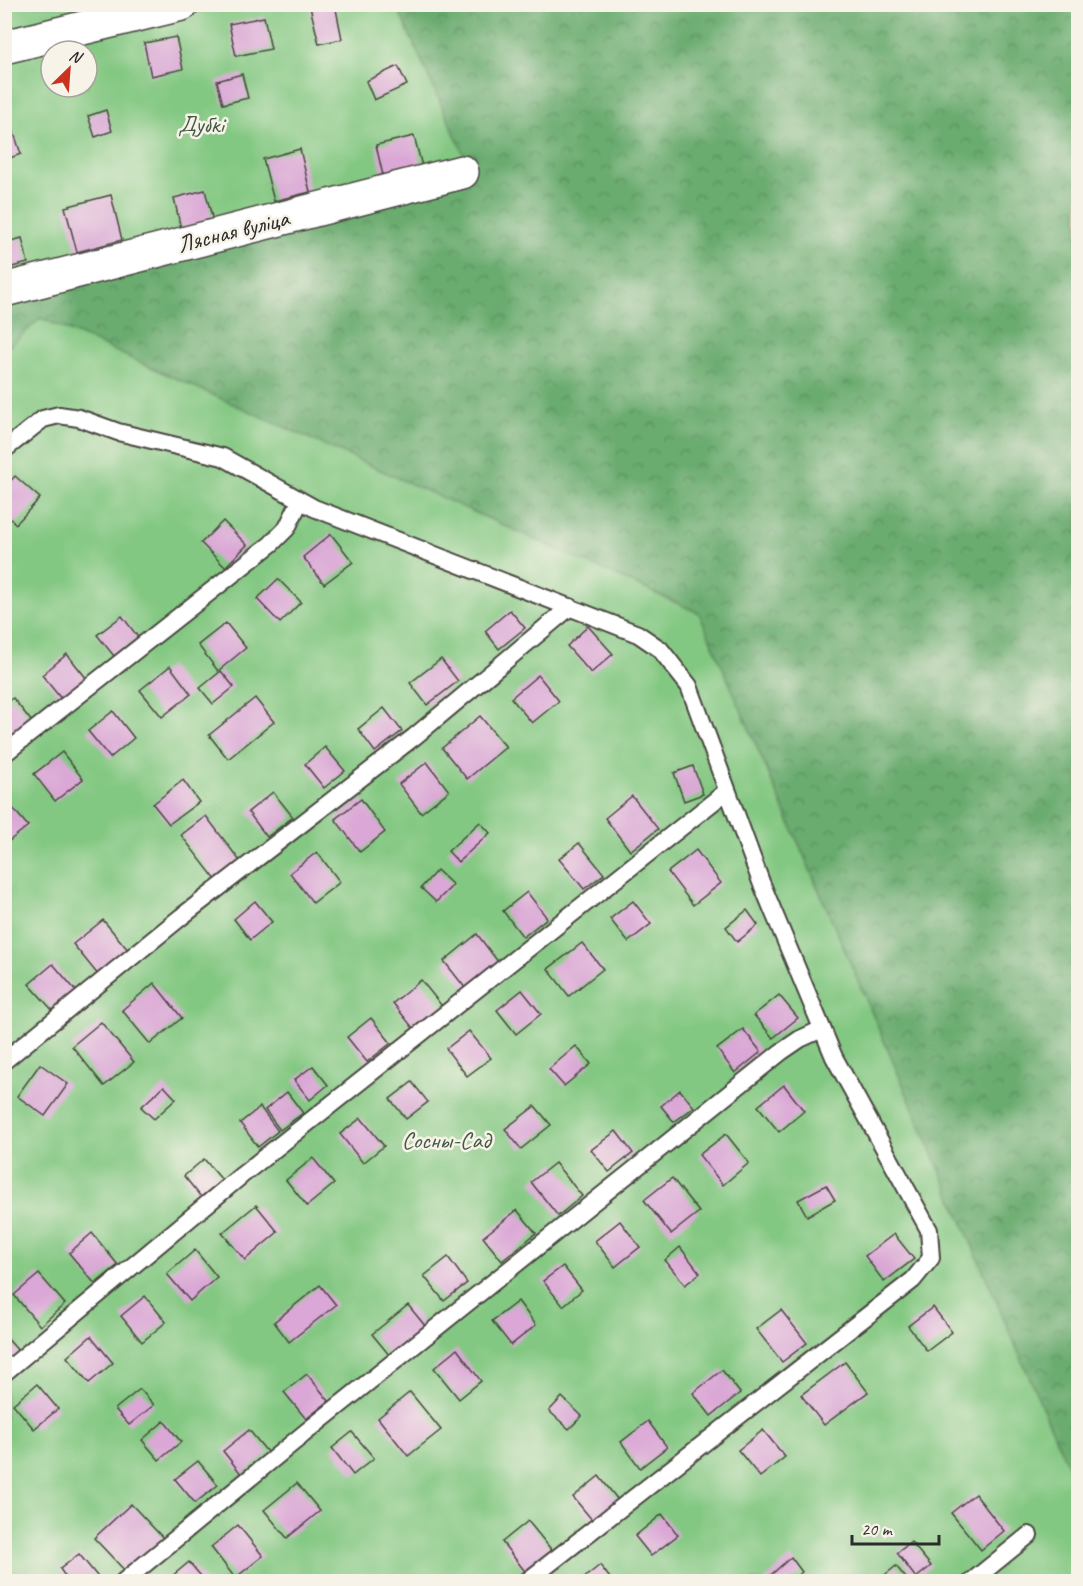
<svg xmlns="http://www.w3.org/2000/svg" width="1083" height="1586" font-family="Caveat,sans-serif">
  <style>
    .forest { fill: url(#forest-crowns); stroke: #4a6c4e; stroke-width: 1.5 }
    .green { fill: #83c882; stroke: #577a56; stroke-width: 1.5; fill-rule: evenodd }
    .building { fill: #daa7d6 }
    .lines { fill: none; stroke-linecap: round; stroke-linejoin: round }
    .lane-casing { stroke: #484641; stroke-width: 20 }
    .street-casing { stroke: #484641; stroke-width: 36 }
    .lane { stroke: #fff; stroke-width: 16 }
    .street { stroke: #fff; stroke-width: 33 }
    .labels { text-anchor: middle; stroke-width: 5; stroke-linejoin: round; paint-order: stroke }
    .park-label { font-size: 24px; fill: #455a45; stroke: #f7f3e8 }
    .street-label { font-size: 24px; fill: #2b2b2b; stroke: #f7f3e8 }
  </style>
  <defs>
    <pattern id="forest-crowns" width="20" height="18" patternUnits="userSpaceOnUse" patternTransform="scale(1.5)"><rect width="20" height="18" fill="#6aac70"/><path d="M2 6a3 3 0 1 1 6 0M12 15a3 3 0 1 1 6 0" fill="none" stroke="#578c5c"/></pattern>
  </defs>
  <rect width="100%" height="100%" fill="#f7f3e8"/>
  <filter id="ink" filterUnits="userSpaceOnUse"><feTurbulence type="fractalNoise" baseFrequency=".0167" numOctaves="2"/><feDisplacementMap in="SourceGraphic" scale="12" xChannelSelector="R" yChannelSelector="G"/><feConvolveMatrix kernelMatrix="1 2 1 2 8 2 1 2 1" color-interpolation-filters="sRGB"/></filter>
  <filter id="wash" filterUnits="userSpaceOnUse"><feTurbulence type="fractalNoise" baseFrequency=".008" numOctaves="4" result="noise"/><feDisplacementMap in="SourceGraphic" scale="24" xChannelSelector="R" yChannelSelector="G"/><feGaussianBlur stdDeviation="1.35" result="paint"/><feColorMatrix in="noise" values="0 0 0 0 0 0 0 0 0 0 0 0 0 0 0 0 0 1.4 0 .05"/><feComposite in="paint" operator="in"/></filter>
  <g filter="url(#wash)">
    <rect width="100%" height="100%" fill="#eee0c0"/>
    <path class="forest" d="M396,5H1078V1490L699,613L41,318L5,351V298L474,177Z"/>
    <g class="green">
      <path d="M5,5H396L474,177L5,298ZM51,51H87V87H51Z"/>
      <path d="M41,318L699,613L1078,1490V1581L5,1582L4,351Z"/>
    </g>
    <g id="blocks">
      <g class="building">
        <path d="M320,4H335L342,39L319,44L310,7Z"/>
        <path d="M264,17L271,49L236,56L229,24Z"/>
        <path d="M176,37L183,69L151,76L144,43Z"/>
        <path d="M398,66L407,85L374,100L366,81Z"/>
        <path d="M242,74L248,98L223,104L217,81Z"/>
        <path d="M106,110L112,131L95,137L88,116Z"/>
        <path d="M14,133L21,154L4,160V137Z"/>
        <path d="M414,136L423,170L384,180L376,145Z"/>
        <path d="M300,149L310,192L274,201L263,159Z"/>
        <path d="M205,190L213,221L181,229L174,198Z"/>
        <path d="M111,195L122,240L77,252L65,207Z"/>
        <path d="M22,238L28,263L4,269V243Z"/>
        <path d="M15,476L40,498L16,524L4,513V488Z"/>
        <path d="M223,521L247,545L225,567L201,543Z"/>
        <path d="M331,534L353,562L324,584L303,557Z"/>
        <path d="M278,579L301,602L280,623L257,599Z"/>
        <path d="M510,610L525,628L499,649L485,631Z"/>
        <path d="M122,616L138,637L114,656L97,635Z"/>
        <path d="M226,623L246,648L218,671L198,645Z"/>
        <path d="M588,626L613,654L591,673L567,646Z"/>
        <path d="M67,654L87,679L62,700L42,675Z"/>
        <path d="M441,659L458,681L427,705L410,683Z"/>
        <path d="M170,666L191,694L162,717L140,690Z"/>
        <path d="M221,671L234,687L213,704L200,688Z"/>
        <path d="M538,675L559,701L532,723L511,698Z"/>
        <path d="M13,698L32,722L6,744L4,704Z"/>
        <path d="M255,698L274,722L228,759L209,735Z"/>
        <path d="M384,708L402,731L375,752L358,729Z"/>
        <path d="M113,711L134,738L110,758L88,731Z"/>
        <path d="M480,716L506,747L467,779L442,748Z"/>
        <path d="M325,747L345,771L324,788L305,764Z"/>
        <path d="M62,752L83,779L55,801L34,774Z"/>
        <path d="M427,762L449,791L421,813L399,784Z"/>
        <path d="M693,766L703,794L684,801L674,773Z"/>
        <path d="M183,780L199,802L169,824L153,804Z"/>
        <path d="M273,792L293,817L267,837L248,812Z"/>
        <path d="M632,796L658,829L630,851L605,818Z"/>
        <path d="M4,798L28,826L4,845Z"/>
        <path d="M361,799L385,832L360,852L335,819Z"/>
        <path d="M206,816L240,861L216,880L181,835Z"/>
        <path d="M480,822L490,833L458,862L448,851Z"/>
        <path d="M579,843L604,874L584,889L559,859Z"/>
        <path d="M696,850L721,883L693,905L668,872Z"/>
        <path d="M317,852L340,882L313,903L290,873Z"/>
        <path d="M437,870L453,885L436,902L421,888Z"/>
        <path d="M527,892L547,918L523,937L503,911Z"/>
        <path d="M255,901L272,922L250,940L234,919Z"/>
        <path d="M633,901L651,924L628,942L610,919Z"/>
        <path d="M747,910L758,925L737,942L726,927Z"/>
        <path d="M103,920L129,951L99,976L73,944Z"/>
        <path d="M477,934L499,963L466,989L444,961Z"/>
        <path d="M582,943L603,969L569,996L548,969Z"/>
        <path d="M53,964L77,992L54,1012L29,984Z"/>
        <path d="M421,980L442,1006L413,1028L393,1003Z"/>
        <path d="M154,983L182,1018L150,1044L122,1010Z"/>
        <path d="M522,990L541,1014L516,1034L497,1010Z"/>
        <path d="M779,995L798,1018L773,1038L754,1015Z"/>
        <path d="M371,1018L391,1043L367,1062L347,1037Z"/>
        <path d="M101,1022L134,1062L104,1086L72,1046Z"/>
        <path d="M743,1029L761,1052L735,1073L717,1049Z"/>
        <path d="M469,1031L491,1058L467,1076L446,1049Z"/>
        <path d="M576,1046L591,1064L564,1086L549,1069Z"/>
        <path d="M40,1064L68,1084L45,1116L17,1096Z"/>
        <path d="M313,1066L328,1085L310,1100L294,1080Z"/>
        <path d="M412,1082L428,1102L406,1119L390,1099Z"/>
        <path d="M784,1085L804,1111L779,1132L758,1106Z"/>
        <path d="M164,1086L176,1099L154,1119L141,1107Z"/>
        <path d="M680,1090L694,1107L674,1122L661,1106Z"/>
        <path d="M287,1092L303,1113L280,1130L265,1110Z"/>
        <path d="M535,1106L551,1125L521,1149L505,1129Z"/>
        <path d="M260,1107L278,1131L258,1147L240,1123Z"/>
        <path d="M361,1118L384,1146L363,1163L340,1134Z"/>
        <path d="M616,1131L633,1153L609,1172L591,1150Z"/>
        <path d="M726,1134L749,1163L723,1185L699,1155Z"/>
        <path d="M313,1158L334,1184L307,1206L286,1180Z"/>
        <path d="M204,1159L222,1180L201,1197L184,1176Z"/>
        <path d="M555,1163L582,1196L558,1216L531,1182Z"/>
        <path d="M672,1178L699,1212L671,1234L644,1200Z"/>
        <path d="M826,1185L835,1200L807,1216L798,1200Z"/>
        <path d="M256,1205L278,1232L245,1260L222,1233Z"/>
        <path d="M517,1210L536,1233L502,1261L483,1237Z"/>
        <path d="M620,1221L640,1247L615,1267L595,1241Z"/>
        <path d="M92,1233L118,1265L95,1284L69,1253Z"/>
        <path d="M894,1234L914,1259L884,1282L865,1256Z"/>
        <path d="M680,1247L700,1273L685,1285L665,1260Z"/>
        <path d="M195,1250L217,1277L190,1301L167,1274Z"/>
        <path d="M448,1257L467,1283L444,1301L424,1276Z"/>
        <path d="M563,1266L582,1290L563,1306L543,1281Z"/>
        <path d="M39,1274L65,1304L40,1326L14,1295Z"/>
        <path d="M320,1285L336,1305L289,1342L274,1322Z"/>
        <path d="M145,1296L166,1322L142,1342L121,1316Z"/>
        <path d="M518,1301L536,1325L511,1345L492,1321Z"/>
        <path d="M408,1305L426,1327L390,1356L372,1334Z"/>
        <path d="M933,1307L952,1332L927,1351L908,1326Z"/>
        <path d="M781,1310L807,1343L782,1362L756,1329Z"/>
        <path d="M4,1335L20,1353L4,1365Z"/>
        <path d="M91,1336L113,1363L89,1383L67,1357Z"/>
        <path d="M457,1349L481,1381L459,1399L434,1368Z"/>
        <path d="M845,1362L868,1392L824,1425L801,1395Z"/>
        <path d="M722,1370L740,1393L711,1416L693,1393Z"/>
        <path d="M307,1374L329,1401L306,1419L284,1392Z"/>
        <path d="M37,1384L58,1409L34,1429L13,1404Z"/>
        <path d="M140,1389L154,1405L129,1425L115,1409Z"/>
        <path d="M410,1392L441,1430L408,1456L378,1418Z"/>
        <path d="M562,1397L582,1416L569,1429L549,1411Z"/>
        <path d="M164,1421L181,1442L159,1460L142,1440Z"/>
        <path d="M648,1421L667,1447L640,1468L621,1442Z"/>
        <path d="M249,1430L268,1453L242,1475L223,1451Z"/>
        <path d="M763,1430L785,1457L760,1477L738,1450Z"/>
        <path d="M352,1432L374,1458L353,1475L332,1448Z"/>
        <path d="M198,1461L218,1485L195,1503L175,1479Z"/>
        <path d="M599,1476L618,1500L593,1521L573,1497Z"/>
        <path d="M297,1483L320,1511L287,1538L264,1510Z"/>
        <path d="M975,1494L1004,1531L981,1550L951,1513Z"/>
        <path d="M131,1504L164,1539L127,1573L94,1538Z"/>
        <path d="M662,1514L678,1535L651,1556L635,1536Z"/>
        <path d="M528,1521L554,1553L527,1574L502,1542Z"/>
        <path d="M238,1525L263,1556L235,1578L211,1547Z"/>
        <path d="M911,1542L931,1566L916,1578L897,1553Z"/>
        <path d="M79,1554L102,1582H69L60,1569Z"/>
        <path d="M791,1557L802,1572L790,1582H763Z"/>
        <path d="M189,1562L206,1582H165Z"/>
        <path d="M600,1565L613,1582H579Z"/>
        <path d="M896,1566L909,1582H876Z"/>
      </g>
    </g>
  </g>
  <g filter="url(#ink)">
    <use href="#blocks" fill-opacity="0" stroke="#484641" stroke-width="1.5"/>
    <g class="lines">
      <g class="lane-casing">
        <g id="lane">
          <path d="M4,450L43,419L59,415L79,418L118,432L223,457L314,508L638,634L660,649L689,686L761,882L834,1057L929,1230L931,1258L913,1280L526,1582"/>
          <path d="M4,754L271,544L287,528L300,501"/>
          <path d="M4,1061L181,917L414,737L570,607"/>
          <path d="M4,1373L242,1175L727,791"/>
          <path d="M123,1582L306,1432L781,1052L800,1039L822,1029"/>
          <path d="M971,1582L1029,1535"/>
        </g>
      </g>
      <g class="street-casing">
        <g id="street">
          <path d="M4,47L182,4"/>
          <path d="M4,290L462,172"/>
        </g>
      </g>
      <use href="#lane" class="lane"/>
      <use href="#street" class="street"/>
    </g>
  </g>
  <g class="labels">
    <g class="park-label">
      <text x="201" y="132">Дубкі</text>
      <text x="446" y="1148">Сосны-Сад</text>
    </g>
    <g class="street-label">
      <text transform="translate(233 231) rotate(-14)" y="8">Лясная вуліца</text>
    </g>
  </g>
  <rect width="1083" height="1586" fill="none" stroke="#f7f3e8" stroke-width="24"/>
  <g transform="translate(69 69) rotate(25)"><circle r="28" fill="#f7f3e8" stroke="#a5a39c" stroke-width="1.5"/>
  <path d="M0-4.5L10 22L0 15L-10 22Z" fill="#c8321e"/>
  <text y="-9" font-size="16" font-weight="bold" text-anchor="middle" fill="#2b2b2b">N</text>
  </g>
  <path d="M852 1535v9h87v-9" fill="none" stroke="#2b2b2b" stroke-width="3"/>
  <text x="861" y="1535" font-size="18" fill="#2b2b2b" stroke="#f7f3e8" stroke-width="4.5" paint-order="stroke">20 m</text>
</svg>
